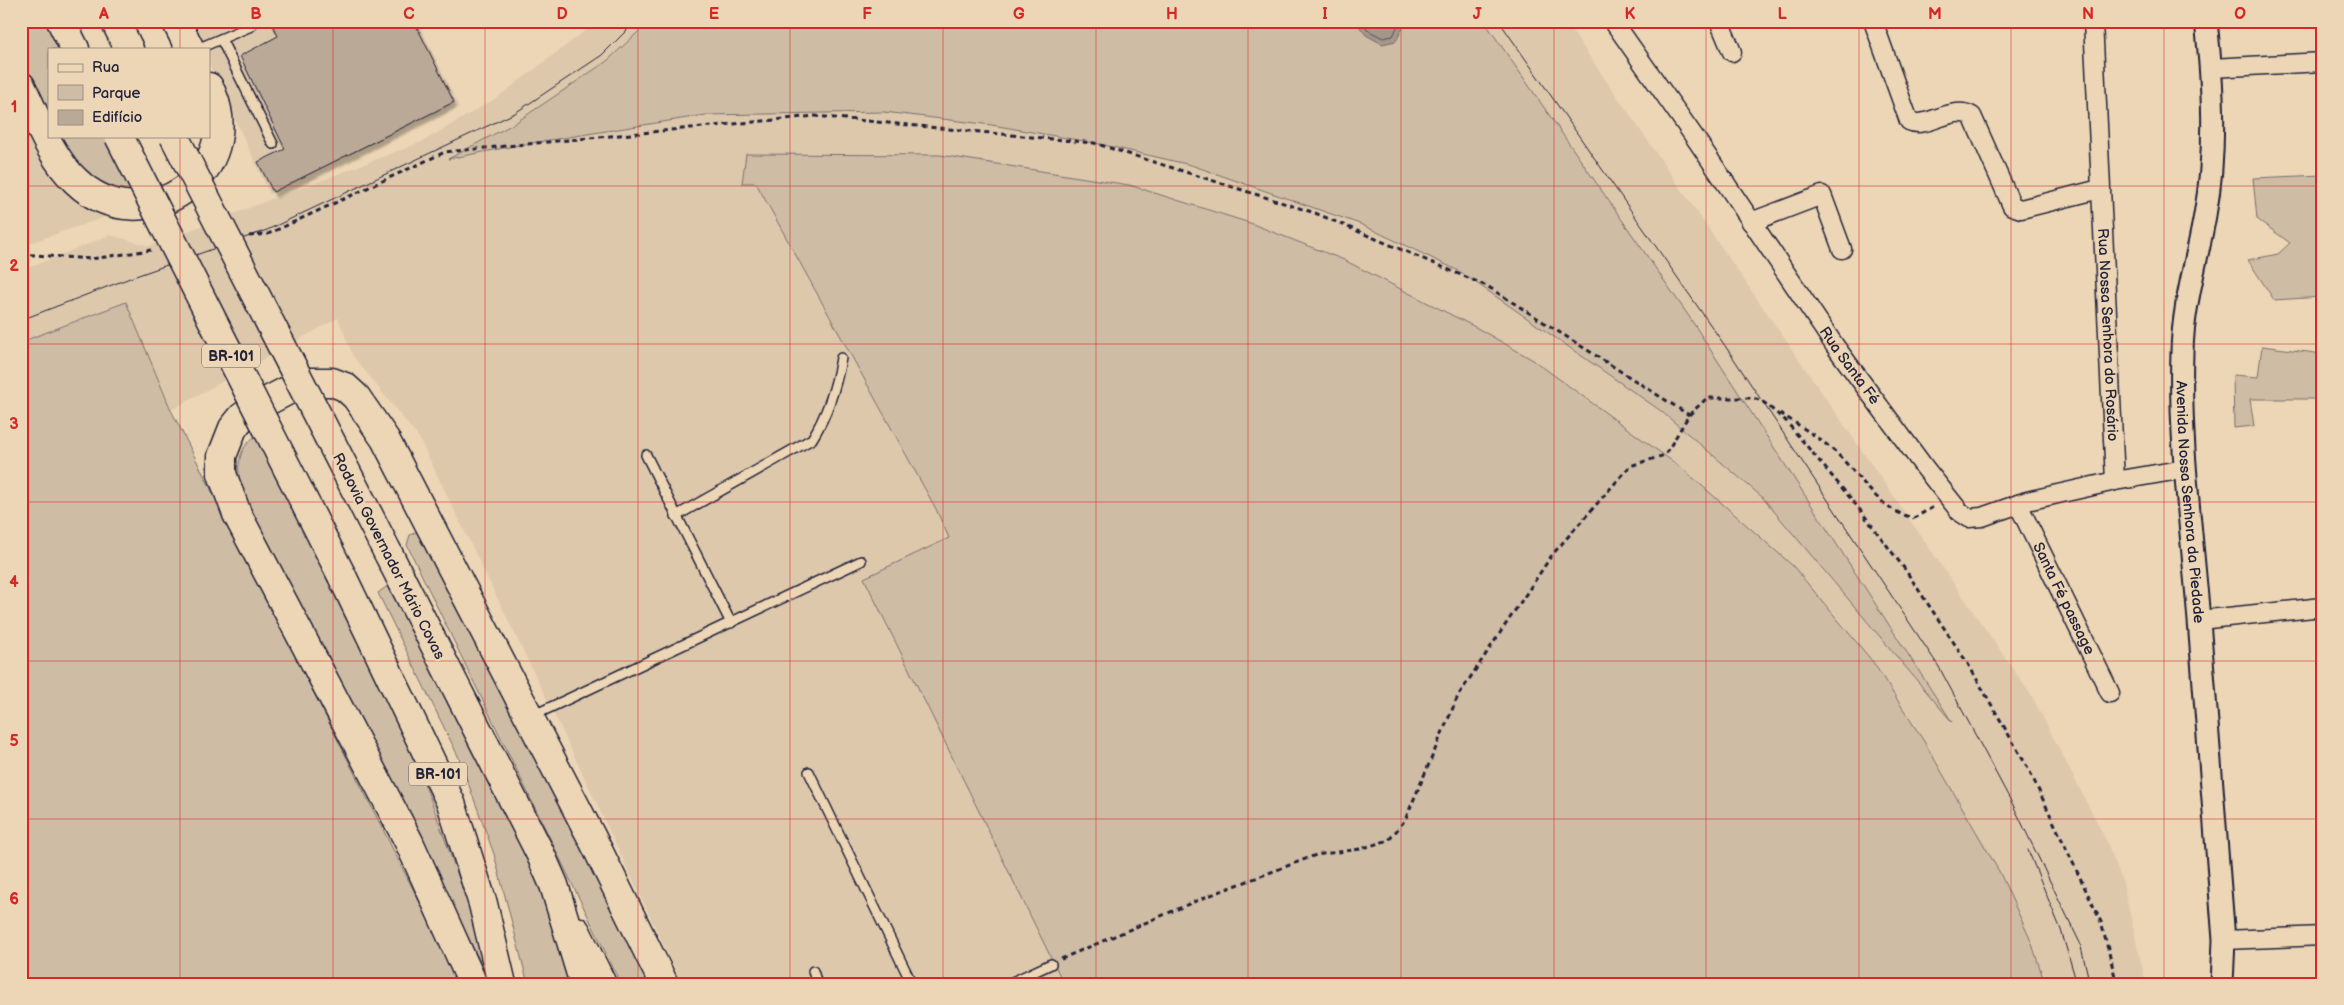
<svg xmlns="http://www.w3.org/2000/svg" width="2344" height="1005" font-family="'Balsamiq Sans',sans-serif">
  <style>
    .built { fill: #ddc8ac }
    .green { fill: #cfbca4; stroke: #786f70 }
    .water { fill: #a49689; stroke: #70686a }
    .lines { fill: none; stroke-linecap: round; stroke-linejoin: round }
    .shore { stroke: #56505a; stroke-width: 1 }
    .building { fill: #baa997; stroke: #22223b; filter: url(#shadow) }
    .service-casing { stroke: #22223b; stroke-width: 12 }
    .minor-casing { stroke: #22223b; stroke-width: 21 }
    .tertiary-casing { stroke: #22223b; stroke-width: 25 }
    .primary-casing { stroke: #22223b; stroke-width: 31 }
    .trunk-casing { stroke: #22223b; stroke-width: 31 }
    .path { stroke: #22223b; stroke-width: 3; stroke-dasharray: 5 4; stroke-linecap: butt }
    .service { stroke: #ecd6b5; stroke-width: 9 }
    .minor { stroke: #ecd6b5; stroke-width: 18 }
    .tertiary { stroke: #ecd6b5; stroke-width: 21 }
    .primary { stroke: #ecd6b5; stroke-width: 28 }
    .trunk { stroke: #ecd6b5; stroke-width: 28 }
    .tram { stroke: #22223b; stroke-width: 1 }
    .trunk-bridge-casing { stroke: #22223b; stroke-width: 31; stroke-linecap: butt }
    .trunk-bridge { stroke: #ecd6b5; stroke-width: 28 }
    .grid { fill: none; stroke: #d62828; stroke-width: 1; stroke-opacity: 0.55 }
    .labels { text-anchor: middle; stroke-width: 4.5; stroke-linejoin: round; paint-order: stroke }
    .shield { fill: #ecd6b5; stroke: #5f5860; stroke-width: 1 }
    .shield-label { font-size: 14px; font-weight: bold; fill: #22223b }
    .street-label { font-size: 15px; fill: #22223b; stroke: #ecd6b5 }
    .neatline { fill: none; stroke: #d62828; stroke-width: 2 }
    .grid-label { font-size: 16px; text-anchor: middle; font-weight: bold; fill: #d62828 }
  </style>
  <defs>
    <filter id="shadow"><feDropShadow dx="3" dy="5.5" stdDeviation="1" flood-color="#0004"/></filter>
  </defs>
  <rect width="100%" height="100%" fill="#ecd6b5"/>
  <filter id="ink" filterUnits="userSpaceOnUse"><feTurbulence type="fractalNoise" baseFrequency=".02" numOctaves="2"/><feDisplacementMap in="SourceGraphic" scale="10" xChannelSelector="R" yChannelSelector="G"/><feConvolveMatrix kernelMatrix="1 2 1 2 8 2 1 2 1" color-interpolation-filters="sRGB"/></filter>
  <g filter="url(#ink)">
    <g class="built">
      <path d="M190,21H417L457,103L270,194L209,64V49H202Z"/>
      <path d="M598,21H650L607,61L515,123L450,159L519,145L706,115L884,112L992,125L1095,143L1191,165L1360,224L1459,271L1661,411L1762,497L1949,718L1688,315L1484,21H1565L2033,698L2107,842L2123,883L2146,984H2045L2031,941L2000,873L1925,743L1873,662L1793,566L1683,469L1533,360L1479,329L1344,260L1250,223L1129,185L940,155L746,154L742,182L756,183L936,509L950,539L864,578L1064,984H682L559,724L419,438L353,356L338,318L171,410L126,302L21,342V271L110,235L149,246L422,142L498,97Z"/>
      <path d="M21,86L60,165L137,206L21,246Z"/>
    </g>
    <g class="green">
      <path d="M21,21H50L63,49H49V128L21,80Z"/>
      <path d="M650,21H1484L1688,315L1952,722L1762,497L1661,411L1459,271L1360,224L1191,165L1095,143L992,125L884,112L706,115L519,145L448,159L515,123L607,61Z"/>
      <path d="M53,136H107L137,196L99,190Z"/>
      <path d="M746,154L940,155L1129,185L1250,223L1344,260L1479,329L1533,360L1683,469L1793,566L1873,662L1925,743L2000,873L2031,941L2045,984H1064L864,578L949,538L936,509L756,183H742Z"/>
      <path d="M2323,175V297L2274,300L2248,260L2278,254L2290,243L2257,219L2253,178Z"/>
      <path d="M126,302L171,410L461,984H21V342Z"/>
      <path d="M2262,346L2323,354V399H2250L2254,426L2234,428L2233,375L2258,377Z"/>
      <path d="M256,436L406,738L432,803L472,915L483,967L241,491C237,472 236,448 256,436Z"/>
      <path d="M418,531L421,532L650,984H621L407,545L410,535Z"/>
      <path d="M390,584L472,752L520,839L555,918L576,984H528L494,854L459,758L378,593Z"/>
    </g>
    <path class="water" d="M1355,21H1405V24L1396,41L1382,44L1366,35Z"/>
    <g class="lines">
      <path class="shore" d="M1361,21L1369,31L1383,38L1393,36L1400,21"/>
    </g>
    <path class="building" d="M271,21H414L454,102L273,192L258,162L285,149L240,56L278,36Z"/>
    <g class="lines">
      <g class="service-casing">
        <g id="service">
          <path d="M221,39L273,144"/>
          <path d="M197,49L251,26"/>
          <path d="M646,455L731,623"/>
          <path d="M676,516L812,439C828,413 836,388 841,358"/>
          <path d="M532,716L861,561"/>
          <path d="M809,772L912,984"/>
          <path d="M813,971L817,984"/>
          <path d="M1008,984L1051,964"/>
        </g>
      </g>
      <g class="minor-casing">
        <g id="minor">
          <path id="s1" d="M1613,21L1698,142L1835,346L1925,468L1960,512L1969,518L1982,517L2027,501L2115,481L2185,469"/>
          <path d="M1719,21L1732,52"/>
          <path d="M1873,21L1909,121C1928,130 1951,104 1972,116L2012,206L2021,209L2100,189"/>
          <path id="s2" d="M2093,21L2115,481"/>
          <path d="M2211,68L2323,62"/>
          <path d="M1751,222L1822,195L1842,249"/>
          <path id="s3" d="M2018,504L2110,693"/>
          <path d="M2199,620L2323,607"/>
          <path d="M2224,940L2323,936"/>
        </g>
      </g>
      <g class="tertiary-casing">
        <g id="tertiary">
          <path id="s4" d="M2206,21C2213,86 2217,150 2205,215C2197,261 2183,305 2182,352C2179,442 2192,532 2199,621C2208,727 2215,834 2224,940L2222,984"/>
        </g>
      </g>
      <g class="primary-casing">
        <path id="primary" d="M576,931L602,984"/>
      </g>
      <g class="trunk-casing">
        <g id="trunk">
          <path d="M61,21L75,49"/>
          <path d="M115,21L129,49"/>
          <path d="M176,21L190,49"/>
          <path d="M21,86C37,118 50,157 76,181C144,246 251,171 209,87"/>
          <path d="M388,553L540,853L554,885L584,984"/>
          <path d="M342,576L451,803L483,904L502,984"/>
          <path d="M473,984L409,842L237,514L222,474V456L233,428L242,417L256,407L304,382H332L345,387L356,397L385,439L592,838L664,984"/>
        </g>
      </g>
      <g class="path">
        <path d="M249,236L268,234L445,152L815,116L1094,143L1315,213L1487,286L1689,415"/>
        <path d="M21,254L91,259L151,250"/>
        <path d="M1780,413C1798,425 1817,436 1833,450C1860,474 1877,510 1914,518L1935,506"/>
        <path d="M1061,959L1203,898L1316,855L1360,849L1389,840L1405,820L1458,696L1552,555L1630,466L1665,455L1689,415L1707,398H1753L1762,401L1785,420L1857,506L1904,568L1968,664L2029,770L2101,922L2117,984"/>
      </g>
      <use href="#service" class="service"/>
      <use href="#minor" class="minor"/>
      <use href="#tertiary" class="tertiary"/>
      <use href="#primary" class="primary"/>
      <use href="#trunk" class="trunk"/>
      <g class="tram">
        <path d="M1499,21L1730,353L1939,667L2013,805L2080,943L2090,984"/>
        <path d="M21,320L130,278L267,230L515,113L602,55L636,21"/>
        <path d="M2028,850L2061,930L2077,984"/>
      </g>
      <g class="trunk-bridge-casing">
        <g id="trunk-bridge">
          <path d="M119,136L342,576"/>
          <path d="M174,136L388,553"/>
        </g>
      </g>
      <use href="#trunk-bridge" class="trunk-bridge"/>
    </g>
  </g>
  <path class="grid" d="M180,21V49M333,21V984M485,21V984M638,21V984M790,21V984M943,21V984M1096,21V984M1248,21V984M1401,21V984M1554,21V984M1706,21V984M1859,21V984M2011,21V984M2164,21V984M180,136V984M21,186H2323M21,344H2323M21,502H2323M21,661H2323M21,819H2323"/>
  <g class="labels">
    <g class="shield">
      <rect x="202" y="344.5" width="58" height="23" rx="4"/>
      <rect x="409" y="762.5" width="58" height="23" rx="4"/>
    </g>
    <g class="shield-label">
      <text x="231" y="361">BR-101</text>
      <text x="438" y="779">BR-101</text>
    </g>
    <g class="street-label">
      <text dy="5" stroke="none"><textPath href="#s2" startOffset="314">Rua Nossa Senhora do Rosário</textPath></text>
      <text dy="5" stroke="none"><textPath href="#s1" startOffset="418">Rua Santa Fé</textPath></text>
      <text dy="5" stroke="none"><textPath href="#s4" startOffset="484">Avenida Nossa Senhora da Piedade</textPath></text>
      <text transform="translate(389 556) rotate(63)" y="5">Rodovia Governador Mário Covas</text>
      <text dy="5" stroke="none"><textPath href="#s3" startOffset="105">Santa Fé passage</textPath></text>
    </g>
  </g>
  <rect width="2344" height="1005" fill="none" stroke="#ecd6b5" stroke-width="55"/>
  <rect x="48" y="48" width="162" height="90" fill="#ecd6b5" stroke="#9b8e84"/>
  <rect x="58" y="64" width="25" height="8" fill="#ecd6b5" stroke="#9b8e84"/>
  <text x="92" y="72" font-size="15" fill="#22223b">Rua</text>
  <rect x="58" y="85" width="25" height="15" fill="#cfbca4" stroke="#9b8e84"/>
  <text x="92" y="98" font-size="15" fill="#22223b">Parque</text>
  <rect x="58" y="110" width="25" height="15" fill="#baa997" stroke="#9b8e84"/>
  <text x="92" y="122" font-size="15" fill="#22223b">Edifício</text>
  <rect x="28" y="28" width="2288" height="950" class="neatline"/>
  <g class="grid-label">
    <text x="104" y="19">A</text>
    <text x="256" y="19">B</text>
    <text x="409" y="19">C</text>
    <text x="562" y="19">D</text>
    <text x="714" y="19">E</text>
    <text x="867" y="19">F</text>
    <text x="1019" y="19">G</text>
    <text x="1172" y="19">H</text>
    <text x="1325" y="19">I</text>
    <text x="1477" y="19">J</text>
    <text x="1630" y="19">K</text>
    <text x="1782" y="19">L</text>
    <text x="1935" y="19">M</text>
    <text x="2088" y="19">N</text>
    <text x="2240" y="19">O</text>
    <text x="14" y="112">1</text>
    <text x="14" y="271">2</text>
    <text x="14" y="429">3</text>
    <text x="14" y="587">4</text>
    <text x="14" y="746">5</text>
    <text x="14" y="904">6</text>
  </g>
</svg>
